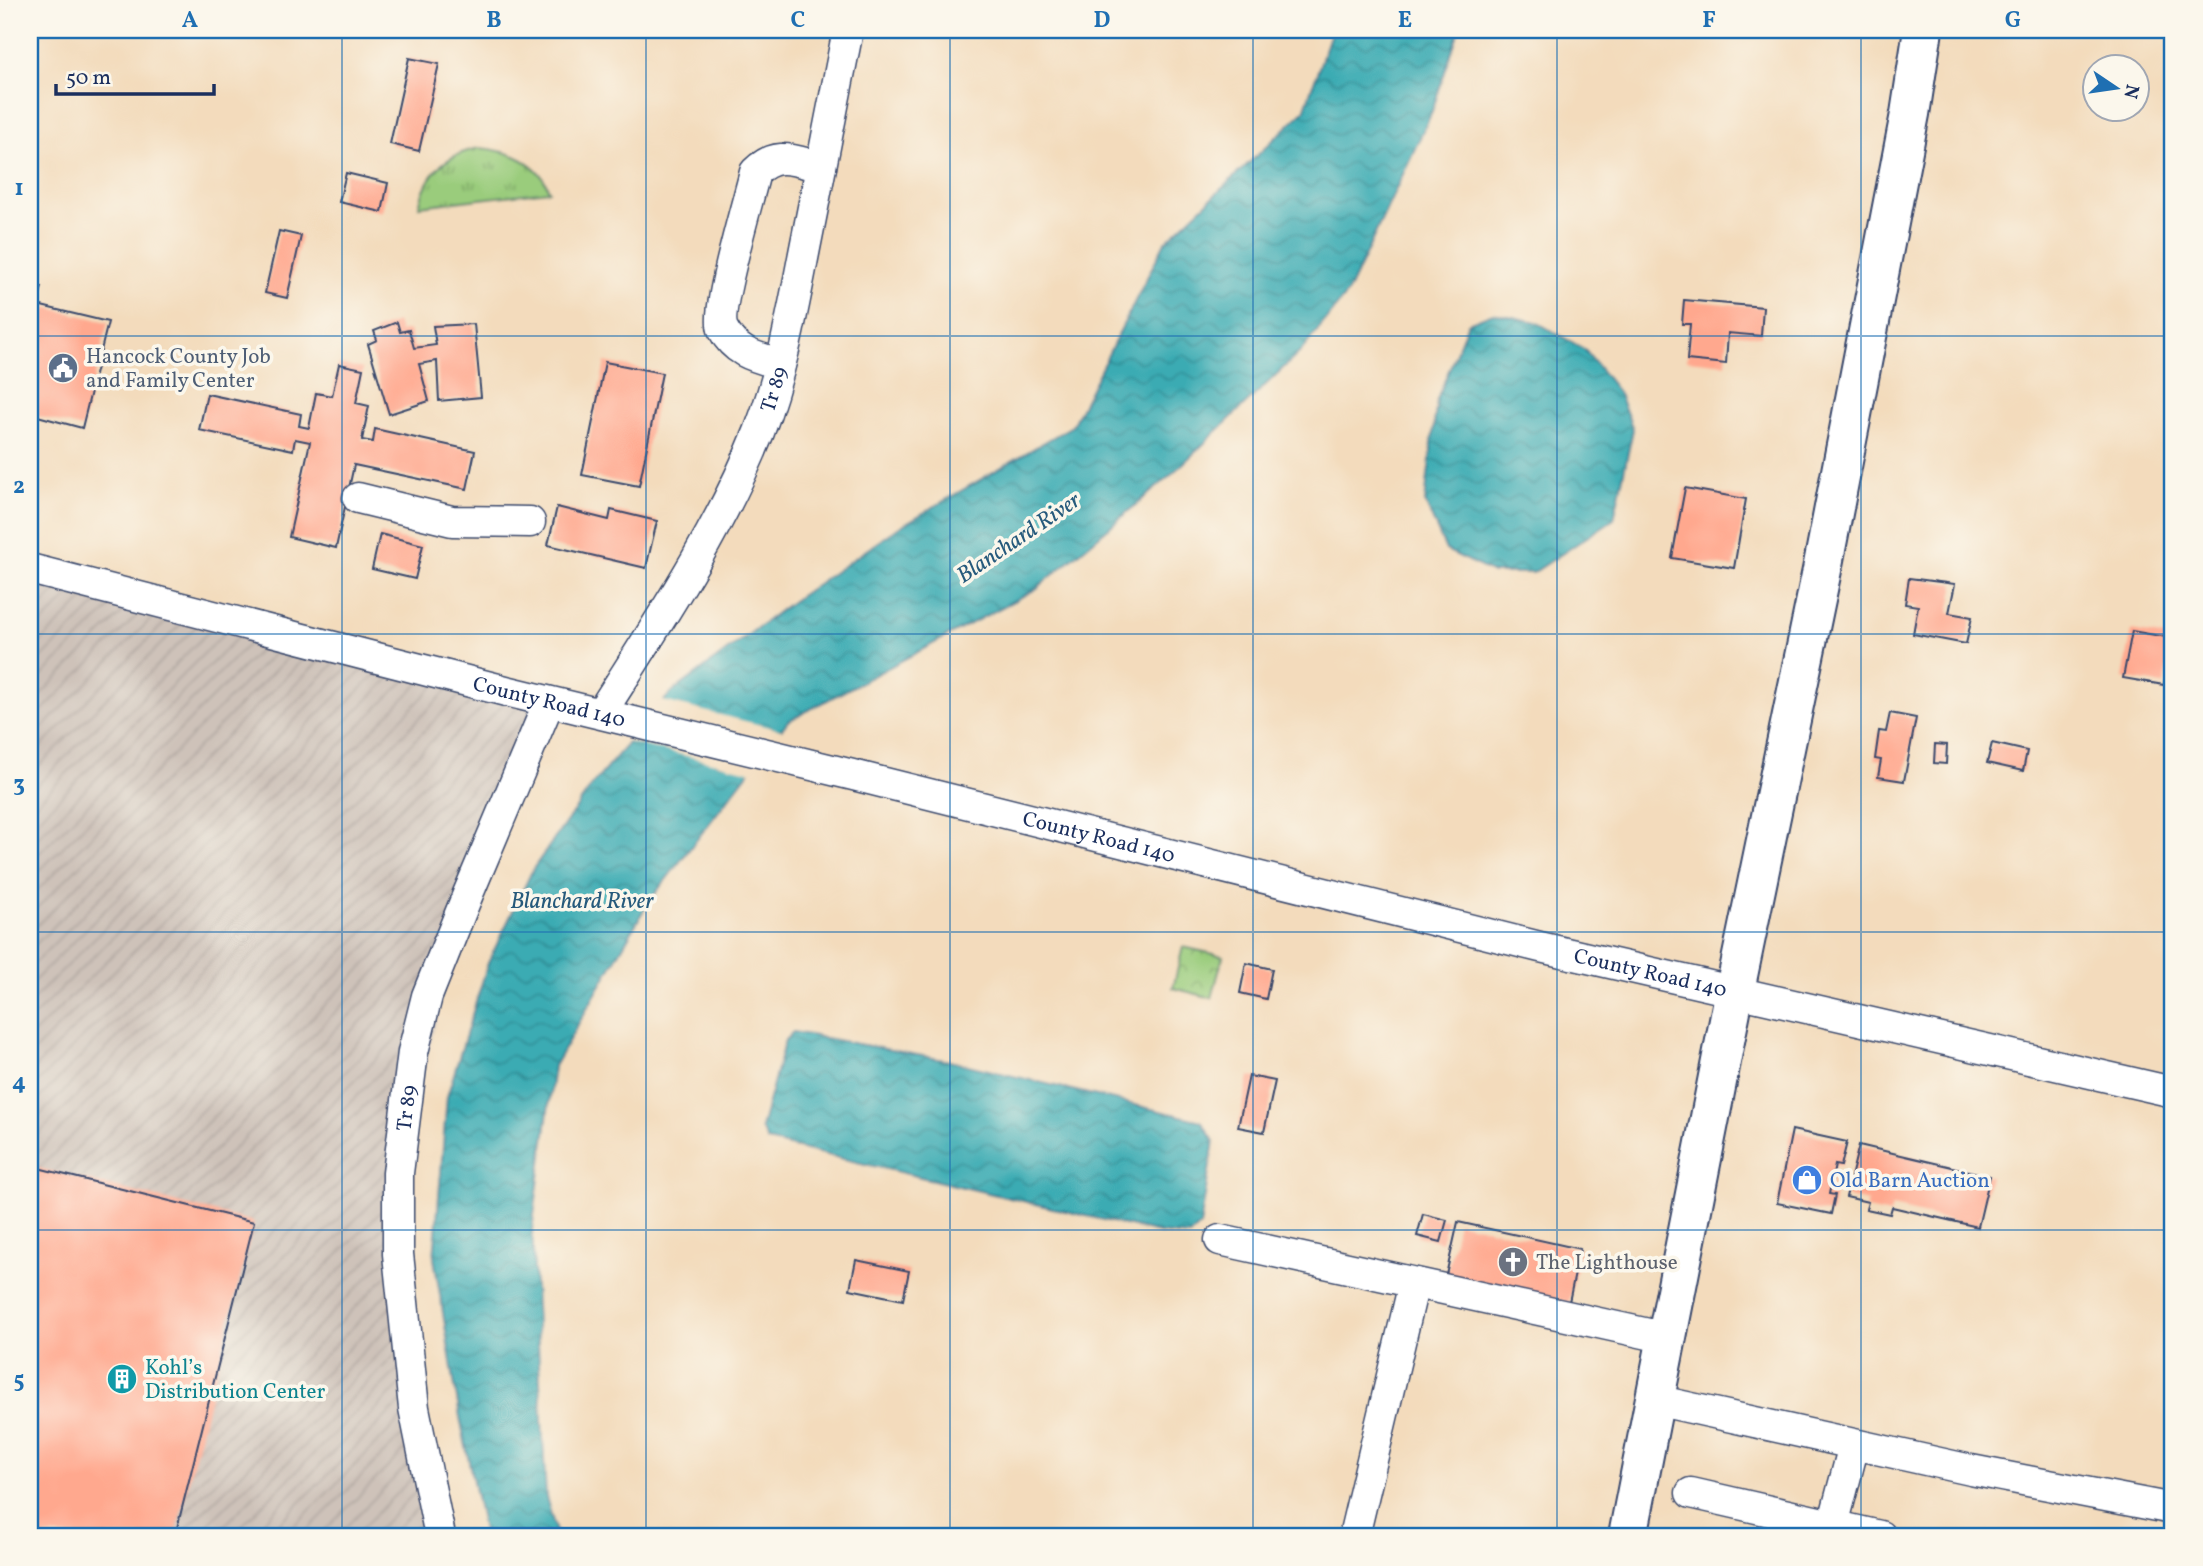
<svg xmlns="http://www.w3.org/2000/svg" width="2203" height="1566" font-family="Vollkorn,serif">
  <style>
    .industrial { fill: url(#industrial-furrows) }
    .grass { fill: url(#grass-tufts); stroke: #5a7e6c; stroke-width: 2 }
    .park { fill: url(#park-crowns); stroke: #5a7e6c; stroke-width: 2 }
    .water { fill: url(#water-waves); stroke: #2a6d88; stroke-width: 2 }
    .pier { fill: #f3dbbc }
    .building { fill: #ffa88e }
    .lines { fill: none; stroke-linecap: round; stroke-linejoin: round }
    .minor-casing { stroke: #3b496c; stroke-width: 33 }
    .major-casing { stroke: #3b496c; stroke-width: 42 }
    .minor { stroke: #fff; stroke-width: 30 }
    .major { stroke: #fff; stroke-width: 38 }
    .grid { fill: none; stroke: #1f6fb2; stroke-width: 2; stroke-opacity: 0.55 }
    .labels { text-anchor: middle; stroke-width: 7; stroke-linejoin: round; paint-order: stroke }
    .service-label { font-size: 21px; fill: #4e5e75; stroke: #fbf7ec; text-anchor: start }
    .street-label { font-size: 21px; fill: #1b2f5e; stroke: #fbf7ec }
    .shop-label { font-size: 21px; fill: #366cbe; stroke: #fbf7ec; text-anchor: start }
    .worship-label { font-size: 21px; fill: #5b616d; stroke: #fbf7ec; text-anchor: start }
    .culture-label { font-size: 21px; fill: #0d838f; stroke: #fbf7ec; text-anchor: start }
    .water-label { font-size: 23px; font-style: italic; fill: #265a7c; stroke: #fbf7ec }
    .neatline { fill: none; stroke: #1f6fb2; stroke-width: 2.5 }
    .grid-label { font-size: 23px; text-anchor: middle; font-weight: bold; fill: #1f6fb2 }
  </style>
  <defs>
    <pattern id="industrial-furrows" width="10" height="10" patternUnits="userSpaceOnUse" patternTransform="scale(1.75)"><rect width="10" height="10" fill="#cec2b9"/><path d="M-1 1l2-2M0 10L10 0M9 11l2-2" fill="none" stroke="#b0a7a1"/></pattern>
    <pattern id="grass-tufts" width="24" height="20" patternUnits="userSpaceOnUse" patternTransform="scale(1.75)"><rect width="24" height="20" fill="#9acc7b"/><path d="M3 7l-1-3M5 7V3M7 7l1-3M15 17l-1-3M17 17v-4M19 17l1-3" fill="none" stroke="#7da668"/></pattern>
    <pattern id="park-crowns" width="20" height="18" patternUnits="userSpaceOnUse" patternTransform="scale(1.75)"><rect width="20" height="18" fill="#9acc7b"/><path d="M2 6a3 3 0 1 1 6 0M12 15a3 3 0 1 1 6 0" fill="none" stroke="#7da668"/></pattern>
    <pattern id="water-waves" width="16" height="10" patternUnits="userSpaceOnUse" patternTransform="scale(1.75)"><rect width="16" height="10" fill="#3aabb3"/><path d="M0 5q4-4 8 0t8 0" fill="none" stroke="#308c95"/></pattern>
  </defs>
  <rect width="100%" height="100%" fill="#fbf7ec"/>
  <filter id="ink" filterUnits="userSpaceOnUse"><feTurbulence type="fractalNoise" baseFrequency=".0143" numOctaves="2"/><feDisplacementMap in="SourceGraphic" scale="14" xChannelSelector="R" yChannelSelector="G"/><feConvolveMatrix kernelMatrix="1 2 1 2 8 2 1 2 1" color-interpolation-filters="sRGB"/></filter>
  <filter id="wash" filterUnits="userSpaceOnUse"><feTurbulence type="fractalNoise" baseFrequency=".00686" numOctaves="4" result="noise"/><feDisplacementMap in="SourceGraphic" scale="28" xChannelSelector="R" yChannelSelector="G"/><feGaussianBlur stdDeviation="1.57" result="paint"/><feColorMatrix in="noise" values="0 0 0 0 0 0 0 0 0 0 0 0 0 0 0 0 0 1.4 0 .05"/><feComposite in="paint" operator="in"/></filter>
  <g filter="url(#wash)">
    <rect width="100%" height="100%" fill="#f3dbbc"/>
    <path class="industrial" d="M30,574L549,702L468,894L398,1173L440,1536H30Z"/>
    <path class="grass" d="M479,148C507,150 540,161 549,191L419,206C427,172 445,155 479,148Z"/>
    <path class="park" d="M1183,947L1223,956L1212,998L1173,988Z"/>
    <g class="water">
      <path d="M1332,30H1459L1431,114L1348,292L1301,351L1170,476L1036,589L788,721L648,903L554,1066L532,1230L546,1497L557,1536H484L460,1417L434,1258L447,1097L488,963L533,869L593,784L670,694L797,598L901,526L1072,426L1165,242L1304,111Z"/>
      <path d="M1493,313L1536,322L1584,349L1618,392L1633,429L1614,519L1533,573H1493L1446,550L1425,502L1437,400L1468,323Z"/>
      <path d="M793,1032L955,1062L1201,1121L1214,1141L1200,1226L1189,1236L1159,1233L767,1141L761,1128L785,1040Z"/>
    </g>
    <path class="pier" d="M659,700L785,731L753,772L625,741Z"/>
    <g id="blocks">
      <g class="building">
        <path d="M409,58L439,64L419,151L390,144Z"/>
        <path d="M346,173L388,183L382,212L339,202Z"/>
        <path d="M279,231L301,236L287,298L265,293Z"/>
        <path d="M30,284L42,287L37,305L108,322L82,428L30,414Z"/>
        <path d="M1684,300L1763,307L1761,336L1728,333L1726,364L1687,360L1690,324H1682Z"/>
        <path d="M397,322L400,332L409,330L414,348L436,345L433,326L474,324L481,397L439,401L437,361L419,364L429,401L389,414L368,344L377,340L374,331Z"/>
        <path d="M605,362L662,373L639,486L582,475Z"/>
        <path d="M339,364L363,369L356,403L369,406L362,440L373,442L375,429L475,451L467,489L354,465L336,548L289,537L310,442L295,439L293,450L199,430L207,394L301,414L299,426L309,428L316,393L332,396Z"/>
        <path d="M1685,488L1746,499L1734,568L1672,558Z"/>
        <path d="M557,507L609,520L611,510L657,521L646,568L548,545Z"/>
        <path d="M380,534L423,545L415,579L372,569Z"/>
        <path d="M1909,578L1955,584L1949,613L1972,617L1966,644L1913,634L1918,606L1905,604Z"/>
        <path d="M2132,631L2172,638L2164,685L2123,678Z"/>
        <path d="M1890,713L1916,718L1904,781L1878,777L1881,760L1875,759L1879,731L1886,732Z"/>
        <path d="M1992,743L2027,751L2023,771L1987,763Z"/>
        <path d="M1935,744L1947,745L1946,764L1934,763Z"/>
        <path d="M1246,963L1272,969L1266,999L1240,993Z"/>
        <path d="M1249,1076L1275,1081L1264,1132L1238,1127Z"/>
        <path d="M1792,1130L1847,1142L1841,1166L1835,1165L1829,1194L1835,1195L1831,1214L1777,1203Z"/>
        <path d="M1859,1145L1990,1176L1978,1227L1892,1207L1890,1214L1866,1209L1868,1202L1846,1197Z"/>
        <path d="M30,1166L254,1222L175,1536H30Z"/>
        <path d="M1423,1214L1447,1220L1441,1242L1417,1236Z"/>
        <path d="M1458,1222L1580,1249L1569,1302L1446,1275Z"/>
        <path d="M856,1260L909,1271L903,1300L850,1289Z"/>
      </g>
    </g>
  </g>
  <g filter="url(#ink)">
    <use href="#blocks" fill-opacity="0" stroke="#3b496c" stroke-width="2"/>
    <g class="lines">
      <g class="minor-casing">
        <g id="minor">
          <path d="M780,364C756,357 735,353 723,329C715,311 749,198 755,172C777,150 795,161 821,167"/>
          <path d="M358,498L452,521L530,522"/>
          <path id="s1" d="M30,569L506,691L853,775L1540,947L2173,1092"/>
          <path id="s2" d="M601,713C658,623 719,532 759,432C782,373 793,310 805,248C820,175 834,102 848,30"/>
          <path d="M1220,1240L1667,1338"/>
          <path d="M1655,1400L1971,1470L2173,1509"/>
          <path d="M1691,1493L1880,1536"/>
          <path d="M1833,1525L1854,1445"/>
          <path id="s3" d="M440,1536L414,1408L398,1254V1173L413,1052L427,996L468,894L549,702"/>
          <path d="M1354,1536L1414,1283"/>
        </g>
      </g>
      <g class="major-casing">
        <path id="major" d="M1628,1536L1735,990L1822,570L1910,114L1923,30"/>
      </g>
      <use href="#minor" class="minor"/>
      <use href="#major" class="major"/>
    </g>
  </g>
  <path class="grid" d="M342,30V1536M646,30V1536M950,30V1536M1253,30V1536M1557,30V1536M1861,30V1536M30,336H2173M30,634H2173M30,932H2173M30,1230H2173"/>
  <defs>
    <g id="civic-disc" transform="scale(1.575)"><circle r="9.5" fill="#5c6f8a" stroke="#fbf7ec"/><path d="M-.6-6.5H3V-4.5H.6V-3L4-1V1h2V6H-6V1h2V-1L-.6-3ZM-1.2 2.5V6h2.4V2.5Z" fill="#fff"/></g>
    <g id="shop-disc" transform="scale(1.575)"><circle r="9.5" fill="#3f7fe0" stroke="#fbf7ec"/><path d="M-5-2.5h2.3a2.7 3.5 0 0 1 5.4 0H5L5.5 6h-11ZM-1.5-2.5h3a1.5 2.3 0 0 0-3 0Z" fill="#fff"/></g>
    <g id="church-disc" transform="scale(1.575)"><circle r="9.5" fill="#6b7280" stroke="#fbf7ec"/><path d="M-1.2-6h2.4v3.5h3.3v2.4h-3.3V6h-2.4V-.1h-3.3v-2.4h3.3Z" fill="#fff"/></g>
    <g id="building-disc" transform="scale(1.575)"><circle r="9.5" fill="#0f9aa8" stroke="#fbf7ec"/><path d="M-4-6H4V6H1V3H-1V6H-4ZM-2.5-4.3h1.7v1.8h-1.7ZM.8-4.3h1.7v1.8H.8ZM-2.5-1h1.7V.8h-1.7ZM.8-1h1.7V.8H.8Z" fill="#fff"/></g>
  </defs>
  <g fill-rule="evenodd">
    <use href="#civic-disc" x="63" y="368"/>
    <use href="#shop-disc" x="1807" y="1180"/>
    <use href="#church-disc" x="1513" y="1262"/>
    <use href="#building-disc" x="122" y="1379"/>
  </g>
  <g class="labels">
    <g class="service-label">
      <text x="86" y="363">Hancock County Job<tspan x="86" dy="24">and Family Center</tspan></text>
    </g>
    <g class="street-label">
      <text dy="7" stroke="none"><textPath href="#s2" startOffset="368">Tr 89</textPath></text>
      <text dy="7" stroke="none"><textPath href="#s1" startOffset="536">County Road 140</textPath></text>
      <text dy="7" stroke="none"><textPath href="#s1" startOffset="1102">County Road 140</textPath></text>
      <text dy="7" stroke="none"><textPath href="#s1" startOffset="1670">County Road 140</textPath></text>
      <text dy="7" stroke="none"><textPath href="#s3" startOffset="432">Tr 89</textPath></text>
    </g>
    <g class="shop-label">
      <text x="1830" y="1187">Old Barn Auction</text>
    </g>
    <g class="worship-label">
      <text x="1536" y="1269">The Lighthouse</text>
    </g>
    <g class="culture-label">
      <text x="145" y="1374">Kohl’s<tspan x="145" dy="24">Distribution Center</tspan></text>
    </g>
    <g class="water-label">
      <text transform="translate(1018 537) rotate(-34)" y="8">Blanchard River</text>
      <text x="582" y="908">Blanchard River</text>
    </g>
  </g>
  <rect width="2203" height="1566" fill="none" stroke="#fbf7ec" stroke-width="77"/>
  <g transform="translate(2116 88) rotate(103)"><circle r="33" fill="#fbf7ec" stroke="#a1a7b3" stroke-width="2"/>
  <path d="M0-5L12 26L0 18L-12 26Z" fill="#1f6fb2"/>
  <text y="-10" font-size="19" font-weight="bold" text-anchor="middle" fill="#1b2f5e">N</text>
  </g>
  <path d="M56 84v10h158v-10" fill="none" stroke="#1b2f5e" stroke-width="3.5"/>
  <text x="66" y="84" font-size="21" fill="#1b2f5e" stroke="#fbf7ec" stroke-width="5" paint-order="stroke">50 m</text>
  <rect x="38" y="38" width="2126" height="1490" class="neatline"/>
  <g class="grid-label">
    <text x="190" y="27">A</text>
    <text x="494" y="27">B</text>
    <text x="798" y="27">C</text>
    <text x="1102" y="27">D</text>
    <text x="1405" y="27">E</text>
    <text x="1709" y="27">F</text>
    <text x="2013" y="27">G</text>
    <text x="19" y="195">1</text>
    <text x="19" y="493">2</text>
    <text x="19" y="791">3</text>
    <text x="19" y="1089">4</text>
    <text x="19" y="1387">5</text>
  </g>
</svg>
